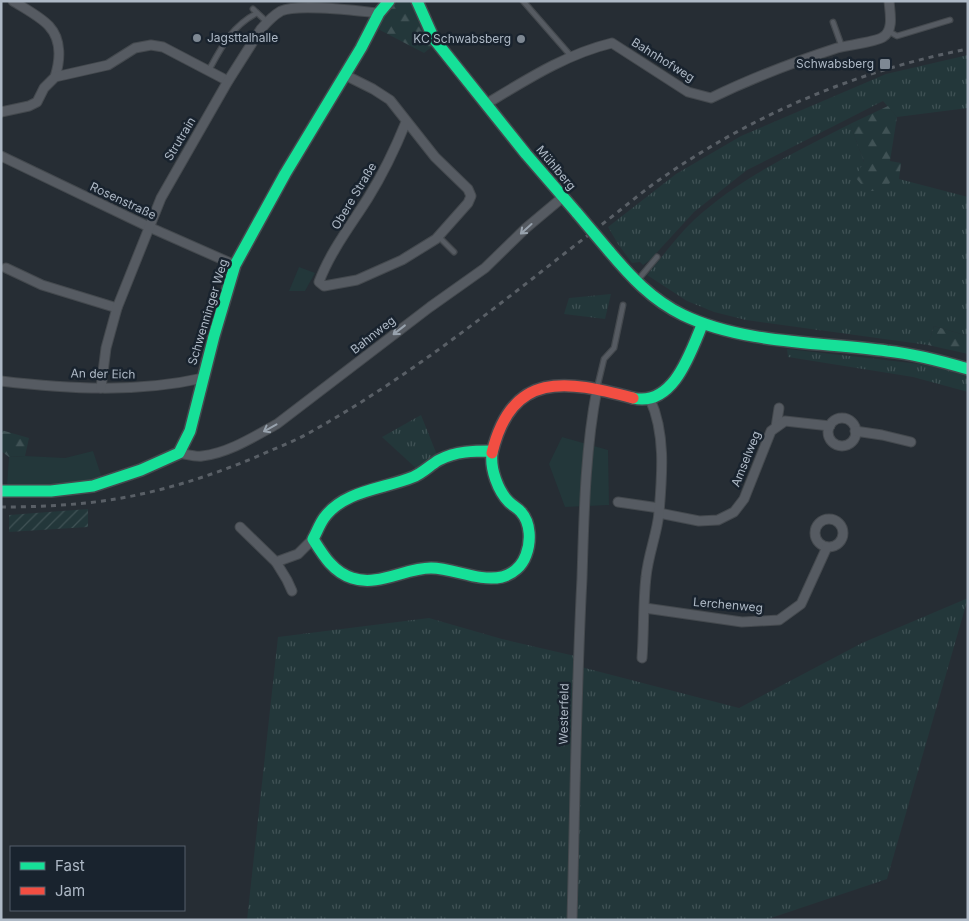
<svg xmlns="http://www.w3.org/2000/svg" width="969" height="921" font-family="Inter,sans-serif">
  <style>
    .grass { fill: url(#grass-tufts) }
    .forest { fill: url(#forest-firs) }
    .park { fill: #23373a }
    .garden { fill: url(#garden-furrows) }
    .lines { fill: none; stroke-linecap: round; stroke-linejoin: round }
    .lane-casing { stroke: #44494e; stroke-width: 7 }
    .street-casing { stroke: #44494e; stroke-width: 11 }
    .fast-casing { stroke: #44494e; stroke-width: 14 }
    .jam-casing { stroke: #44494e; stroke-width: 14 }
    .lane { stroke: #565b62; stroke-width: 4.5 }
    .street { stroke: #565b62; stroke-width: 9 }
    .fast { stroke: #16e098; stroke-width: 11 }
    .jam { stroke: #f24e42; stroke-width: 11 }
    .rail { stroke: #595f66; stroke-width: 3; stroke-dasharray: 5 5; stroke-linecap: butt }
    .fast-bridge-casing { stroke: #44494e; stroke-width: 14; stroke-linecap: butt }
    .fast-bridge { stroke: #16e098; stroke-width: 11 }
    .oneway { stroke: #98a2ad }
    .poi-dot { fill: #7e8893; stroke: #19232e; stroke-width: 2 }
    .labels { text-anchor: middle; stroke-width: 5; stroke-linejoin: round; paint-order: stroke }
    .poi-label { font-size: 12px; fill: #aeb9c6; stroke: #19232e; text-anchor: end }
    .street-label { font-size: 12px; fill: #aeb9c6; stroke: #19232e }
  </style>
  <defs>
    <pattern id="grass-tufts" width="24" height="20" patternUnits="userSpaceOnUse" patternTransform="scale(1.25)"><rect width="24" height="20" fill="#23373a"/><path d="M3 7l-1-3M5 7V3M7 7l1-3M15 17l-1-3M17 17v-4M19 17l1-3" fill="none" stroke="#405255"/></pattern>
    <pattern id="forest-firs" width="22" height="20" patternUnits="userSpaceOnUse" patternTransform="scale(1.25)"><rect width="22" height="20" fill="#23373a"/><path d="M5 1l3.5 6h-7zM16 11l3.5 6h-7z" fill="#405255"/></pattern>
    <pattern id="garden-furrows" width="10" height="10" patternUnits="userSpaceOnUse" patternTransform="scale(1.25)"><rect width="10" height="10" fill="#23373a"/><path d="M-1 1l2-2M0 10L10 0M9 11l2-2" fill="none" stroke="#405255"/></pattern>
  </defs>
  <rect width="100%" height="100%" fill="#262d34"/>
  <g class="grass">
    <path d="M968,55V108L897,117L883,101L747,170L694,212L650,260L643,265L640,262L632,263L618,244L608,227L676,174L741,136L886,74Z"/>
    <path d="M850,124L864,162L892,179H899L968,197V336L934,326L928,345L746,320L714,312L687,301L647,275C662,257 677,236 694,220C739,178 796,152 850,124Z"/>
    <path d="M611,294L605,319L564,314L569,298Z"/>
    <path d="M787,349L920,364L968,374V392L913,377L788,357Z"/>
    <path d="M421,415L437,455L418,470L382,437Z"/>
    <path d="M968,598L887,879L765,920H576L581,667L739,708L862,643Z"/>
    <path d="M429,618L502,639L575,656L570,920H247L278,637Z"/>
  </g>
  <g class="forest">
    <path d="M392,1H413L434,45L424,53L376,28Z"/>
    <path d="M888,106L897,117L890,161L901,163L899,179H892L885,191H867L855,177L864,162L850,124Z"/>
    <path d="M934,326L968,336V354L928,345Z"/>
    <path d="M1,430L29,438L25,456L9,457L1,451Z"/>
  </g>
  <g class="park">
    <path d="M299,267L315,273L305,291H289Z"/>
    <path d="M562,437L608,450L609,505L565,507L549,464Z"/>
    <path d="M93,451L102,478C71,487 40,486 7,485L9,457L25,456L65,458Z"/>
  </g>
  <path class="garden" d="M88,509V527L9,532V515Z"/>
  <g class="lines">
    <g class="lane-casing">
      <g id="lane">
        <path d="M523,1L571,56"/>
        <path d="M253,9L267,22"/>
        <path d="M833,22L842,47"/>
        <path d="M888,31L897,36L950,20"/>
        <path d="M209,70C222,46 232,26 257,13"/>
        <path d="M438,236L454,252"/>
        <path d="M637,281L657,257"/>
        <path d="M597,388L604,359L614,348L623,305"/>
      </g>
    </g>
    <g class="street-casing">
      <g id="street">
        <path d="M13,1C24,8 41,17 49,26C62,40 60,61 55,77"/>
        <path d="M345,75L373,89L390,100L435,157L468,189L471,196L468,203L436,239L402,260L357,280L324,286L319,282C330,252 351,225 368,198C383,174 395,149 406,122"/>
        <path d="M486,104C526,80 566,54 612,43L688,92L711,98C752,78 794,62 837,48C848,45 876,42 883,37C894,30 890,13 889,1"/>
        <path d="M1,112L29,106L37,102L44,88L55,77L108,65L135,48L151,45L163,47L228,81"/>
        <path d="M1,156L149,227L235,265"/>
        <path d="M6,268L42,285L117,308"/>
        <path d="M1,381C68,389 137,393 203,378"/>
        <path d="M101,388L106,348L117,308L161,198L228,81L261,29C267,22 274,15 281,11C299,3 358,11 379,13"/>
        <circle cx="842" cy="432" r="14"/>
        <path d="M776,427L779,408"/>
        <path d="M855,431L882,435L911,442"/>
        <path d="M179,453C186,454 195,457 202,456C229,453 255,436 277,424L430,307L485,268L526,228L563,197"/>
        <path d="M618,502L659,508"/>
        <path d="M659,513L699,521L718,520L734,512L744,499L771,431L785,421L830,426"/>
        <circle cx="829" cy="533" r="14"/>
        <path d="M240,527L276,562L298,554L313,539"/>
        <path d="M276,562L287,580L292,591"/>
        <path d="M645,608L742,622L779,620L801,604L827,547"/>
        <path d="M642,658C644,631 643,603 646,577C648,555 657,534 659,513C662,476 666,434 650,399"/>
        <path d="M572,920C575,806 576,692 582,578C584,515 585,451 597,389"/>
      </g>
    </g>
    <g class="fast-casing">
      <g id="fast">
        <path d="M417,1L434,39L526,154L577,213"/>
        <path d="M609,251C630,276 652,300 683,315C743,344 821,342 887,351C915,354 941,361 968,369"/>
        <path d="M633,398C673,407 690,354 702,325"/>
        <path d="M492,451C474,451 456,451 439,460C430,465 423,473 413,477C384,489 344,490 324,518C319,525 317,532 313,539C323,555 333,572 352,578C378,587 405,568 431,568C454,568 478,582 502,577C513,574 522,566 526,555C531,542 531,523 521,512C518,508 513,506 509,502C498,491 490,469 492,453"/>
        <path d="M1,491H51L93,486L141,470L179,453L190,431L214,336L235,265L285,174L361,48L379,13L389,1"/>
      </g>
    </g>
    <g class="jam-casing">
      <path id="jam" d="M492,453C512,370 566,380 633,398"/>
    </g>
    <use href="#lane" class="lane"/>
    <use href="#street" class="street"/>
    <use href="#fast" class="fast"/>
    <use href="#jam" class="jam"/>
    <path class="rail" d="M1,507C38,507 80,505 116,499C169,490 223,472 272,450C284,445 296,440 307,434C387,390 460,335 532,279C561,256 590,234 619,211C633,200 647,188 662,178C754,114 859,70 968,49"/>
    <g class="fast-bridge-casing">
      <path id="fast-bridge" d="M577,213L609,251"/>
    </g>
    <use href="#fast-bridge" class="fast-bridge"/>
  </g>
  <defs><path id="oneway-shaft" d="M-6 0H5M1.5-3L5.5 0L1.5 3" fill="none" stroke-width="1.6" stroke-linecap="round" stroke-linejoin="round" transform="scale(1.25)"/></defs>
  <g class="oneway">
    <use href="#oneway-shaft" transform="translate(526 229) rotate(138)"/>
    <use href="#oneway-shaft" transform="translate(399 330) rotate(142)"/>
    <use href="#oneway-shaft" transform="translate(270 428) rotate(151)"/>
  </g>
  <g class="poi-dot">
    <circle cx="197" cy="38" r="5"/>
    <circle cx="521" cy="39" r="5"/>
    <rect x="879" y="58" width="12" height="12" rx="2.5"/>
  </g>
  <g class="labels">
    <g class="poi-label">
      <text x="207" y="42" text-anchor="start">Jagsttalhalle</text>
      <text x="511" y="43">KC Schwabsberg</text>
      <text x="874" y="68">Schwabsberg</text>
    </g>
    <g class="street-label">
      <text transform="translate(663 60) rotate(32)" y="4">Bahnhofweg</text>
      <text transform="translate(180 139) rotate(-59)" y="4">Strutrain</text>
      <text transform="translate(556 168) rotate(50)" y="4">Mühlberg</text>
      <text transform="translate(354 196) rotate(-59)" y="4">Obere Straße</text>
      <text transform="translate(123 201) rotate(25)" y="4">Rosenstraße</text>
      <text transform="translate(208 312) rotate(-73)" y="4">Schwenninger Weg</text>
      <text transform="translate(373 335) rotate(-38)" y="4">Bahnweg</text>
      <text transform="translate(103 374) rotate(1)" y="4">An der Eich</text>
      <text transform="translate(746 459) rotate(-68)" y="4">Amselweg</text>
      <text transform="translate(728 605) rotate(5)" y="4">Lerchenweg</text>
      <text transform="translate(564 714) rotate(-89)" y="4">Westerfeld</text>
    </g>
  </g>
  <rect width="969" height="921" fill="none" stroke="#aeb9c6" stroke-width="5"/>
  <rect x="10" y="846" width="175" height="65" fill="#19232e" stroke="#555f6b"/>
  <rect x="20" y="862" width="25" height="8" fill="#16e098" stroke="#555f6b"/>
  <text x="55" y="871" font-size="15" fill="#aeb9c6">Fast</text>
  <rect x="20" y="887" width="25" height="8" fill="#f24e42" stroke="#555f6b"/>
  <text x="55" y="896" font-size="15" fill="#aeb9c6">Jam</text>
</svg>
